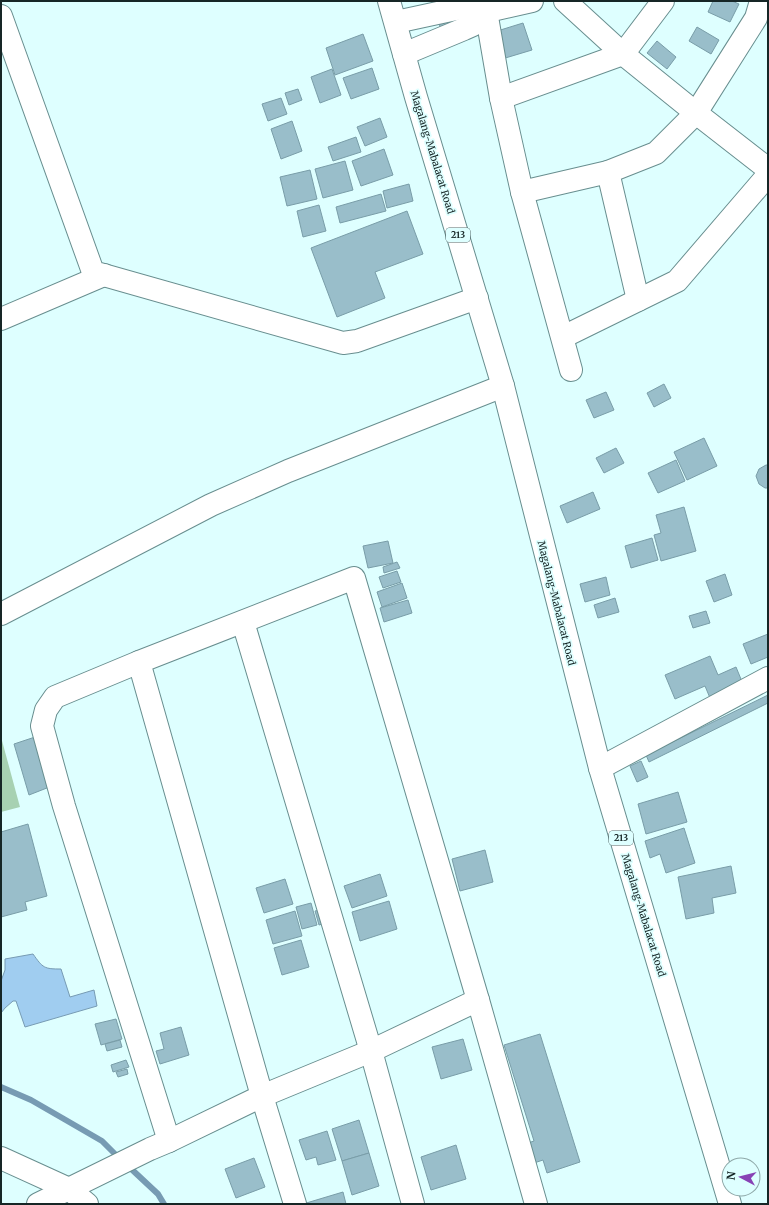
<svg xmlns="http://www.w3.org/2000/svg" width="769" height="1205" font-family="Merriweather,serif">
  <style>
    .green { fill: #a7d1b2 }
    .water { fill: #a0cdf0; stroke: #779bb3 }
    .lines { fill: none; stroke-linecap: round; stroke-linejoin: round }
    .stream { stroke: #779bb3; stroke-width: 6 }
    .building { fill: #99beca; stroke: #799da8 }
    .minor-casing { stroke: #688e8f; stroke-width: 24 }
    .major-casing { stroke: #688e8f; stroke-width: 24 }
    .minor { stroke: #fff; stroke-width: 22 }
    .major { stroke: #fff; stroke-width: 22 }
    .labels { text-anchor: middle; stroke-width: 3.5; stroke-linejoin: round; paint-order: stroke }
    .shield { fill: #deffff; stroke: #526767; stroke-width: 1 }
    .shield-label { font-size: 9px; font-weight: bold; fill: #162626 }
    .street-label { font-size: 10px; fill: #162626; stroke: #deffff }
  </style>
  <rect width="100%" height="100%" fill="#deffff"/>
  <path class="green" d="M1,737L20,807L1,812Z"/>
  <path class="water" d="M33,954C43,968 44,969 61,969L70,997L94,990L97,1006L25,1027L16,1001H13L5,1008L1,1013V981L5,970V959Z"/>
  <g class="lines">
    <g class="stream">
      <path d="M1,1087L31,1100L64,1119L102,1141L120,1159"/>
      <path d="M127,1165L158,1194L164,1204"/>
    </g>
  </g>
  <g class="building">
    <path d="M713,1H732L739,4L730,22L708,12Z"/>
    <path d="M455,13L457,22L440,27L438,18Z"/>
    <path d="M523,23L532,50L502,59L494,32Z"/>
    <path d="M697,27L719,40L711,54L689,41Z"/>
    <path d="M363,34L373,61L335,75L326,48Z"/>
    <path d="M657,41L676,57L667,69L647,53Z"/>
    <path d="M372,68L379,89L351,99L343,78Z"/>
    <path d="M332,69L341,95L320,103L311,77Z"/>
    <path d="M298,89L302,100L289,105L285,93Z"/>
    <path d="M281,98L287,114L268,121L262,104Z"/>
    <path d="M380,118L387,137L365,146L357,127Z"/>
    <path d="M292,121L302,151L281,159L271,129Z"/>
    <path d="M356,137L361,152L333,161L328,147Z"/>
    <path d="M384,149L393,175L361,186L352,161Z"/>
    <path d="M345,161L353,190L323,198L315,169Z"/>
    <path d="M310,170L317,199L287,206L280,177Z"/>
    <path d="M409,184L413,201L387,208L383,191Z"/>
    <path d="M381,194L386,211L340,223L336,207Z"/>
    <path d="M319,205L326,231L303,237L297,211Z"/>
    <path d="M407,211L423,254L375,272L385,298L337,317L311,248Z"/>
    <path d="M664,384L671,398L654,407L647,393Z"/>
    <path d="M606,392L614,410L594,418L586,400Z"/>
    <path d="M704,438L717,466L687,480L674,452Z"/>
    <path d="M616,448L624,463L604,473L596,458Z"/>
    <path d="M676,460L685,481L658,493L648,473Z"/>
    <path d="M766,465H768V488H765L759,484L756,476L759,469Z"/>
    <path d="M593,492L600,509L567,523L560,506Z"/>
    <path d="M684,507L696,551L661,561L654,535L661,533L656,515Z"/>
    <path d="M652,538L658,560L631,568L625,546Z"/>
    <path d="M388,541L393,563L368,568L363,546Z"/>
    <path d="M397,562L400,568L384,573L383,567Z"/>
    <path d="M397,571L401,582L383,588L379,577Z"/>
    <path d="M725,574L732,595L714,602L706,581Z"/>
    <path d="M606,577L610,595L585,602L580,584Z"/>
    <path d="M402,583L407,598L382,607L377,592Z"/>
    <path d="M615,598L619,612L598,618L594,605Z"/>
    <path d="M408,600L412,613L384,622L380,608Z"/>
    <path d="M706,611L710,623L693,628L689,616Z"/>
    <path d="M768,634V657L751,664L743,644Z"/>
    <path d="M710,656L718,675L736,667L743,684L710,698L705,686L675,699L665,675Z"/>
    <path d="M768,695V703L649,762L646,755Z"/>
    <path d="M38,736L52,786L29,795L14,744Z"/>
    <path d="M641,761L648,777L637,782L630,766Z"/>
    <path d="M678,792L687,822L646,834L638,804Z"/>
    <path d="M28,824L47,896L25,902L27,910L1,917V832Z"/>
    <path d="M684,828L695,863L666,873L660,854L650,858L645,841Z"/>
    <path d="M485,850L493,882L460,891L452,859Z"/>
    <path d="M731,866L736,893L712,898L714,913L686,919L678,877Z"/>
    <path d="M380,874L387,896L352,908L344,886Z"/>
    <path d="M285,879L293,904L264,913L256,888Z"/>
    <path d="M389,901L397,929L360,941L352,912Z"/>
    <path d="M311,903L317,925L302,929L296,907Z"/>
    <path d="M325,909L329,922L319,925L315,911Z"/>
    <path d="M295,911L302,936L273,944L266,920Z"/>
    <path d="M301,940L309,967L282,975L274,948Z"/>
    <path d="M116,1019L122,1039L101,1045L95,1024Z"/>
    <path d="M181,1027L189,1055L160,1064L156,1051L164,1049L160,1033Z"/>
    <path d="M540,1034L580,1162L547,1173L543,1160L534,1163L528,1143L534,1141L504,1045Z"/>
    <path d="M463,1039L472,1070L441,1079L432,1047Z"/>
    <path d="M120,1040L122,1047L107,1051L105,1044Z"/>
    <path d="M126,1060L129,1067L113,1072L111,1065Z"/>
    <path d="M127,1069L128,1074L118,1077L116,1072Z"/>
    <path d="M359,1120L369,1153L342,1161L332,1129Z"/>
    <path d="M327,1131L336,1160L318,1165L316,1157L306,1160L299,1140Z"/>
    <path d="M456,1145L466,1179L431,1190L421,1157Z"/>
    <path d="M369,1153L379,1186L352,1195L342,1161Z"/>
    <path d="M254,1158L265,1187L236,1198L225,1169Z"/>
    <path d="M343,1192L346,1204H303Z"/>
  </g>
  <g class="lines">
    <g class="minor-casing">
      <g id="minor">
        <path d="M565,1L623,54L696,113L768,169"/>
        <path d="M486,11L501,98L522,192L571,370"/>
        <path d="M1,16L93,272L343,343L357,341L477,298"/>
        <path d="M396,22L456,9L468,8L479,13L532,1"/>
        <path d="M404,54L464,29L473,25L479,13"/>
        <path d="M501,98L623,54L663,1"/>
        <path d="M608,172L638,300"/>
        <path d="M522,192L608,172L656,153L696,113L756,18L761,1"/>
        <path d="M1,319L104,275"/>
        <path d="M563,337L677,281L768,175"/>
        <path d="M1,614L211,505L288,471L503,386"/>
        <path d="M243,622L371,1051L413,1204"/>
        <path d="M139,662L262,1096L295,1204"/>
        <path d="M600,768L768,678"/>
        <path d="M169,1141L64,806L42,726L46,710L55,697L139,662L354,578L478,1000L536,1204"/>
        <path d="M1,1158L69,1189L87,1204"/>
        <path d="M38,1204L150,1149L169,1141L262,1096L371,1051L478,1000"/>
      </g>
    </g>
    <g class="major-casing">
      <path id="major" d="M389,1L416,97L503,386L600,768L730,1204"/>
    </g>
    <use href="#minor" class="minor"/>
    <use href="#major" class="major"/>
  </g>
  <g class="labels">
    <g class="shield">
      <rect x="446" y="228" width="24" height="14" rx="3"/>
      <rect x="609" y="831" width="24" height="14" rx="3"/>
    </g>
    <g class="shield-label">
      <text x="458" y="238">213</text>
      <text x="621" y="841">213</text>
    </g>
    <g class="street-label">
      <text transform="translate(433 152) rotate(73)" y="4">Magalang-Mabalacat Road</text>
      <text transform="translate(557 603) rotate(76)" y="4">Magalang-Mabalacat Road</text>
      <text transform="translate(644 915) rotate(73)" y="4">Magalang-Mabalacat Road</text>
    </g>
  </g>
  <rect width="769" height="1205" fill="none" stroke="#162626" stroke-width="4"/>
  <g transform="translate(741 1177) rotate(277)"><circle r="19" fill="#deffff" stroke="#8ea8a8"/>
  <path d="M0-3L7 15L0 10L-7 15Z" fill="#8842b5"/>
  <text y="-6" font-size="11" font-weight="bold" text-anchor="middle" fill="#162626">N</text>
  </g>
</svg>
